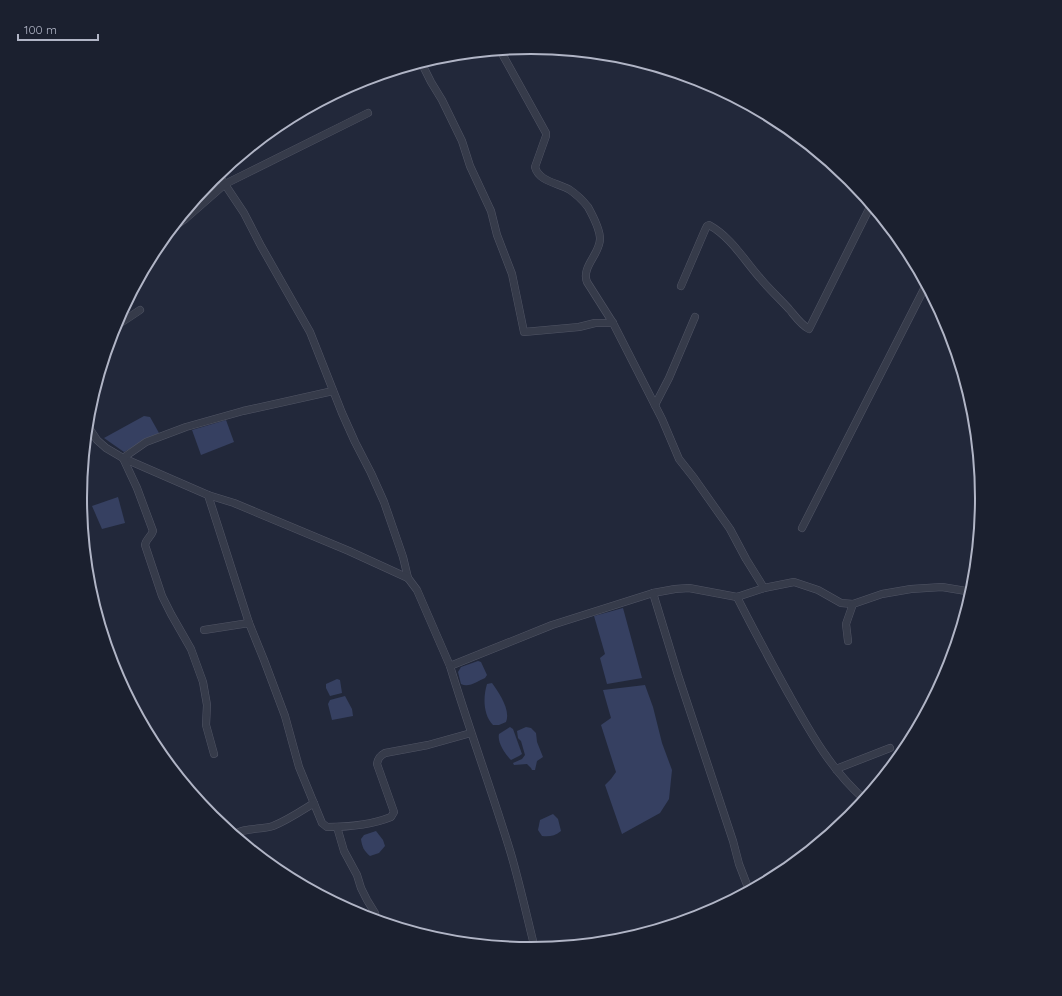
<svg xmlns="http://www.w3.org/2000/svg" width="1062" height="996" font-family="Quicksand,sans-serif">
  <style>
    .water { fill: #364061 }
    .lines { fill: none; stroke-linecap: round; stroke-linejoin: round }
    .minor-casing { stroke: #515565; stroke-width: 8 }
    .minor { stroke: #363b4a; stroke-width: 7 }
    .rim { fill: none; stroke: #b1b5c6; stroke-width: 2 }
  </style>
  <rect width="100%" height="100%" fill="#22283a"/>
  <g class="water">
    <path d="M144,416L150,417L159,433L124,452L104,438Z"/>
    <path d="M226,420L234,442L201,455L192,430Z"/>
    <path d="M118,497L125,523L102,529L92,506Z"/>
    <path d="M623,608L642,678L607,684L600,658L605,654L594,616Z"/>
    <path d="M478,661L481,662L487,675L485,678C478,681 469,688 461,684L458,672L461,667Z"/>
    <path d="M337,679L340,680L342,693L330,696L326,688V684Z"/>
    <path d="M492,683C499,693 511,710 506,722L499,725H493C483,715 483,697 487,684Z"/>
    <path d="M645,685L653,707L662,743L672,770L669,799L660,813L622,834L605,785L611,779L616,772L601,725L611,718L603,690Z"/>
    <path d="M345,696L352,709L353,716L332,720L328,704L330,700Z"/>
    <path d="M510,727L513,729L522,754L519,756L511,760C505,754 497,742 499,734Z"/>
    <path d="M526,727L531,728L536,733L537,742L543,757L537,761L535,770H532L531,768L527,764L514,765L513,763L522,759L525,755L521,741L518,738L517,731Z"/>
    <path d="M553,814L558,819L561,831C555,836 549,837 542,836L538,830L540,820Z"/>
    <path d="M376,831L383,840L385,846L379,853L370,856C364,851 362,847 361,839L364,835Z"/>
  </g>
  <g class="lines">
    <g class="minor-casing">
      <g id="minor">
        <path d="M500,50L546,133V136L535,167C539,182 559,183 570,190C576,194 584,202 588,207C593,216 600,229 600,239C600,254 581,267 587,282L613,323L662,419L679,459L694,478L730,529L746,559L764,588"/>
        <path d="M421,62L431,82L442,100L462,141L470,166L491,211L497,235L512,274L524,332L579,327L595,323H613"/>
        <path d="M218,174L244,213L261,246L310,332L342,413L355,442L371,473L384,502L403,557L408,578"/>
        <path d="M171,229L185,219L225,184L368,113"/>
        <path d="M681,286L705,230L707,226L709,225C731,237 744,260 760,278C769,289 780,299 789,309C795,316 801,325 809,329L871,205"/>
        <path d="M118,318L122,322L140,310"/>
        <path d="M655,405L669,378L695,317"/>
        <path d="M87,425L97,440L106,448L123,458L208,495L234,503L349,551L408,578L417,590L450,666L552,625L653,593L675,589L689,588L737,597L764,588L794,582L818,590L841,603L853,604L882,594L911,589L942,587L972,592"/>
        <path d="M208,495L249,623L264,660L285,716L299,767L322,823L327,827C350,827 371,825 391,817L394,812L377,764C378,758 380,756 385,753L428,745L471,733"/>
        <path d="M802,528L926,285"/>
        <path d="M653,593L678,675L733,841L739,864L749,890"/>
        <path d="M737,597C753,629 770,660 787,691C809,730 830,769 864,799"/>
        <path d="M204,630L249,623"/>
        <path d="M848,641L846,624L853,604"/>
        <path d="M450,666C469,729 492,791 511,854C520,885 527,917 535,949"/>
        <path d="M214,754L206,725L207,705L203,682L191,649L171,614L162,596L145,545C146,539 151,537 153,531L137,488L123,458L146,442L186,427L243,411L333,391"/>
        <path d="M836,769L890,748"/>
        <path d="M337,827L344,851L357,875L361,888L367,900L375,913"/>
        <path d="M234,835C244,827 262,830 273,826C288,820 301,811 314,803"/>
      </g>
    </g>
    <use href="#minor" class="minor"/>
  </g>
  <path d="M0 0H1062V996H0ZM87 498a444 444 0 1 1 888 0a444 444 0 1 1-888 0Z" fill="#1b202f" fill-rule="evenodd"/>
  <path class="rim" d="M87 498a444 444 0 1 1 888 0a444 444 0 1 1-888 0Z"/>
  <path d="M18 34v6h80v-6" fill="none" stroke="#b1b5c6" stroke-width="2"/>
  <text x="24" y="34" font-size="12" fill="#b1b5c6" stroke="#1b202f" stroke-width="3" paint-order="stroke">100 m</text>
</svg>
